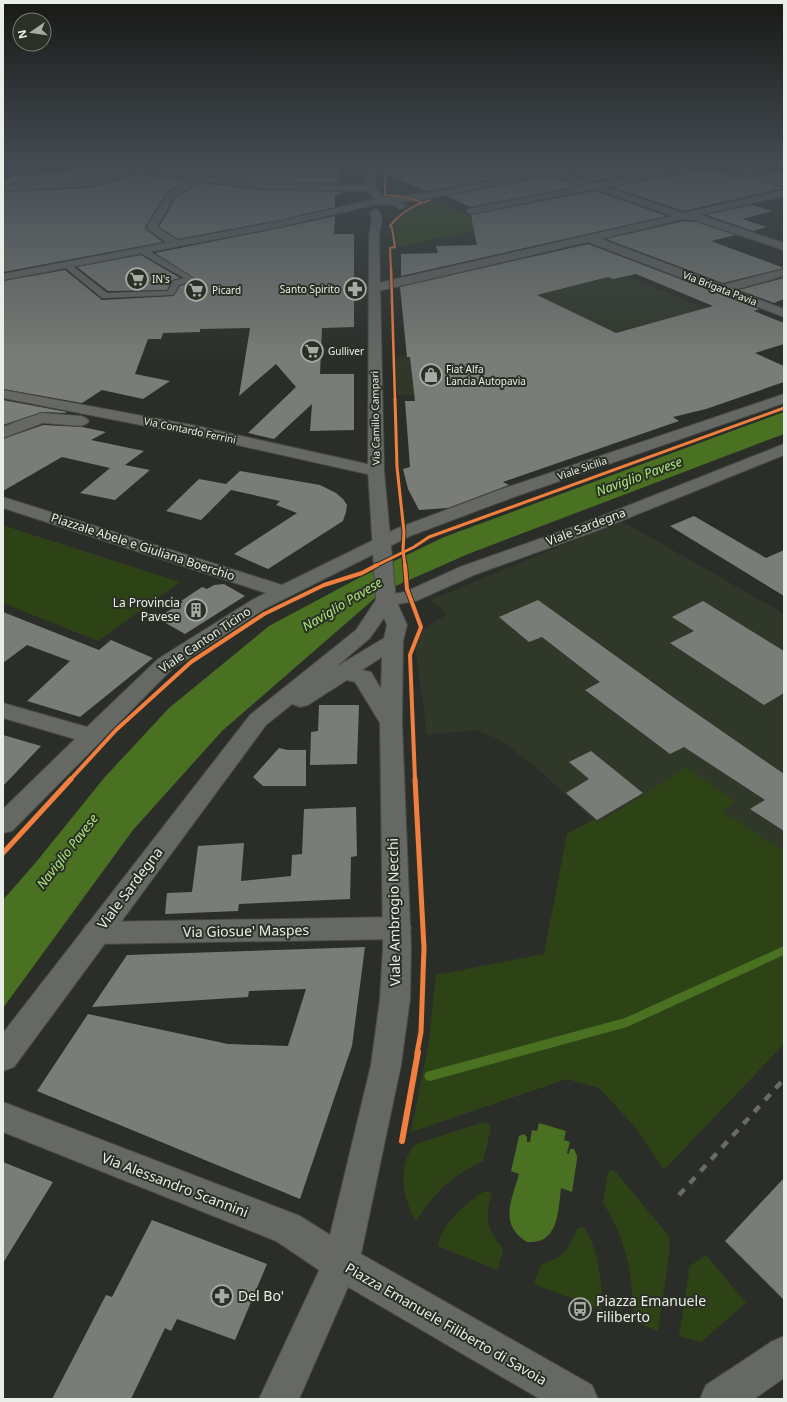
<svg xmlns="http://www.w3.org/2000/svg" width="787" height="1402" font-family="'Noto Sans',sans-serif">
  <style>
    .built { fill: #30382a }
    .green { fill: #2d4316 }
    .water { fill: #4a7022 }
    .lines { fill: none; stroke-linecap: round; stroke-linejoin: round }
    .stream { fill: #4a7022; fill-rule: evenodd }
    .building { fill: #7a7d77; fill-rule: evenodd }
    .service-casing { stroke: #474945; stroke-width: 1 }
    .minor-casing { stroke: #474945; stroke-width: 2 }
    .tertiary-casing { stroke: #474945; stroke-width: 2 }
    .service { fill: #666864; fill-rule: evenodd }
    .minor { fill: #666864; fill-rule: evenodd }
    .tertiary { fill: #666864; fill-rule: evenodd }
    .rail { stroke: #696b67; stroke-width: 4.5; stroke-dasharray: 8 8; stroke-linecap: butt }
    .cycleway-far5-casing { stroke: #2a3026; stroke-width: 3 }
    .cycleway-far4-casing { stroke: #2a3026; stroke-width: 4 }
    .cycleway-far3-casing { stroke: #2a3026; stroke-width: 5 }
    .cycleway-far2-casing { stroke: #2a3026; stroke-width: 6 }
    .cycleway-far1-casing { stroke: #2a3026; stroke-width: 8 }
    .cycleway-casing { stroke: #2a3026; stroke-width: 9 }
    .cycleway-far5 { stroke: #f27e40; stroke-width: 2 }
    .cycleway-far4 { stroke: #f27e40; stroke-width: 2.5 }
    .cycleway-far3 { stroke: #f27e40; stroke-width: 3 }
    .cycleway-far2 { stroke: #f27e40; stroke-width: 4 }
    .cycleway-far1 { stroke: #f27e40; stroke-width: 5 }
    .cycleway { stroke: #f27e40; stroke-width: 6 }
    .labels { text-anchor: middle; stroke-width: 4; stroke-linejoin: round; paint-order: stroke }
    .far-poi-label { font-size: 10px; fill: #eaeee8; stroke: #2a3026; text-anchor: start }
    .far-street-label { font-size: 10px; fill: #eaeee8; stroke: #2a3026 }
    .street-label { font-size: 12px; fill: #eaeee8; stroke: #2a3026 }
    .poi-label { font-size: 12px; fill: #eaeee8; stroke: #2a3026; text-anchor: end }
    .water-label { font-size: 13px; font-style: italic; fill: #ace779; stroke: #2a3026 }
    .near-street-label { font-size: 14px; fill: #eaeee8; stroke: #2a3026 }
    .near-poi-label { font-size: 14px; fill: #eaeee8; stroke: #2a3026; text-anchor: start }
  </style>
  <rect width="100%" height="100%" fill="#2b2e28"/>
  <g class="built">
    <path d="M564,249L762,333L453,395H396L394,356H442L423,289L414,283Z"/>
    <path d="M622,521L784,614V853L723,811L735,802L647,793L597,823L532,764L498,739L476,730L427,735L414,635L447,614L430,600Z"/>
  </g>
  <g class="green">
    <path d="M433,201L495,226L398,247C397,241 394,230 396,224C399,216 424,203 433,201Z"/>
    <path d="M5,526L180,582L98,641L3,603V528Z"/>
    <path d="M686,767L735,802L723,811L784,852V1044L664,1170L636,1128L599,1088L567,1079L411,1132L429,1041L436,975L544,954L567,834L594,819L597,823L647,793Z"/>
    <path d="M484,1122L489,1124L491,1128L483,1161C450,1177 436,1191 416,1221C403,1199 396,1164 416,1144Z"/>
    <path d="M613,1169L669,1236L670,1249L658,1331L633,1321C634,1278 627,1240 603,1203L608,1173Z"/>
    <path d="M485,1191L492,1193C484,1217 487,1229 503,1249L498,1270L438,1246C440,1225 468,1201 485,1191Z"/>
    <path d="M583,1227C598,1245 603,1287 602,1310L534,1284L541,1264C567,1257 566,1250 578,1228Z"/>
    <path d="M706,1255L746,1303L701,1342L679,1336L690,1266Z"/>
  </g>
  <g class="water">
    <path d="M784,412V434L468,554L382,592L222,731L133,830L3,1008V900L37,861L104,778L169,708L269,626L355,580L444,537Z"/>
    <path d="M539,1123L566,1131L564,1140L570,1142L567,1153L569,1154L570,1149H574L577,1156V1159L572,1192L561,1188C559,1203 559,1229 545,1238C540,1242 533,1242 527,1242C498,1224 512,1200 519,1174L511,1171L519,1136L524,1134L527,1137V1142H530L532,1130L537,1131Z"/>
  </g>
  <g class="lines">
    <path class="stream" d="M784,946V955L627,1027L430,1081L426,1080L424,1076L426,1072L430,1071L625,1018Z"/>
  </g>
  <g class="building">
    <path d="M68,167H112L113,170L117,171L90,179L3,184V179H10L11,175L78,172Z"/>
    <path d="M147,167L338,169L340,183L261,182Z"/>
    <path d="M375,167H533L535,171L427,191L376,171Z"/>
    <path d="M580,167H644L654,170L596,181L569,173L576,171Z"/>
    <path d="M709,169L736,177L745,176L783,188L684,211L612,187Z"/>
    <path d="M784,171V179L765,174Z"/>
    <path d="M137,174L186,180L167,191L145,227V229L163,242L3,272V192L91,188Z"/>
    <path d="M551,176L578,186L470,207L447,196Z"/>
    <path d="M201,183L261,190L342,192V194L335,195V207L280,220L178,239L159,227L176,197Z"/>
    <path d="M595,191L667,216L401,276V254L438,253L436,246L477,245L471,215Z"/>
    <path d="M752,205L772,211L742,219L767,227L753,231L707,215Z"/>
    <path d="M335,216L334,234H354V327L322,328L320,374H354V430L310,431L312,404L274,439L248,433L296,387L276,364L239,396L250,328L200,329V332L163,333L161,339H148L135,374L170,381L143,399L102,390L82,403L3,389V281L65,270L102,300L174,296L180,286L194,282L196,279L155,253L280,228Z"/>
    <path d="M684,221L697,222L735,235L711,241L784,268L723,283L606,239Z"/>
    <path d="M588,244L759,309L754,311L784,323V344L755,353L784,366V382L706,409L673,417L679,421L503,482L509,485L448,508L419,510L408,489L403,469L410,467L405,401H415L410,357H407L400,287ZM636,274L713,306L616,333L537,295L608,277L613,279Z"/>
    <path d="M141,255L180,278L172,280L167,290L108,291L77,267Z"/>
    <path d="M784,278V299L774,303L739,290Z"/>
    <path d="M3,400L67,412L65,413L42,412L3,425Z"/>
    <path d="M43,425L82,427L106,432L91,440L144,451L125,465L150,470L115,500L80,493L110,468L62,457L3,491V439Z"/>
    <path d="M240,471L320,485L336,493L343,499L347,505L346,512L343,521L268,569L234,554L297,513L276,505L280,501L231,490L201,520L166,511L199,479L226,484Z"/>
    <path d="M694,516L766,558L784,550V596L670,526Z"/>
    <path d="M224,584L245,596L185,634L157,618L183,602L181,601L202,587L207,589L214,585Z"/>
    <path d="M538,600L677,700L784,774V831L750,809L765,800L684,747L670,754L585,690L600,682L542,637L529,642L499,617Z"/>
    <path d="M703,601L784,651V693L764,705L670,643L694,631L672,617Z"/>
    <path d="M3,612L99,650L111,640L153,658L80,717L27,701L70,661L27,645L3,663Z"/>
    <path d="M319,705H359L357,764L310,765L311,732L318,731Z"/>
    <path d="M3,735L41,746L3,786Z"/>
    <path d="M279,748L288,750H306V786H263L253,777Z"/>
    <path d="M591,751L643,793L597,820L566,793L589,779L569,762Z"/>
    <path d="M356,807L357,856L351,857L350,899L239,904L238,911L165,914L167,893L192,892L198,846L244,843L241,881L291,876L292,855L302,854L304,809Z"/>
    <path d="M365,947L352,1046L300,1199L37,1091L88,1014L228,1044L288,1046L306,989L249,991L248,997L92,1007L127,955Z"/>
    <path d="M3,1162L53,1182L3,1263Z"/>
    <path d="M784,1178V1300L725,1241Z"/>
    <path d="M152,1220L267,1264L235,1340L177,1319L171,1331L165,1328L131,1399H52L106,1295L112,1297Z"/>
  </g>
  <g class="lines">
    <g class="service-casing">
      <path id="service" d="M140,249H146L195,279L194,281L179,285L174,295H171L105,298H102L62,265L63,263H69L107,293L168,291L173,281L184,278L140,253Z"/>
    </g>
    <g class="minor-casing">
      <g id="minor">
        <path d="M113,167H136L261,183L370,185L375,188L370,191L261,189L201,181L175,196L157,227L180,242L181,244L176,247L172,246L146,228L168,192L190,179L137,172L91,186L3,191V185L90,180L123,171L114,169Z"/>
        <path d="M534,167H546L596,183L679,167H696L692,170L606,187L684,213L784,190V196L701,215L784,243V250L697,221L684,219L601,239L723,285L784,269V276L734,290L784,309V317L588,242L374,292L370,291L368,288L370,285L374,284L672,216L595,189L471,214L466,211L471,208L584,186L535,169Z"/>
        <path d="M725,167H738L784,181V187L726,169Z"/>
        <path d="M3,390L197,426L376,466L382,468L384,471L382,474L376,476L197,436L3,398Z"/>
        <path d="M784,394V403L511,498L410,536L266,608L172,669L12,831L3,833V809L75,739L3,718V703L87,727L158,659L252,600L266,593L3,508V497L282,585L398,528L499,490Z"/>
        <path d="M42,413L81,416L86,418L89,421L86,424L81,426L43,423L3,438V427L21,420Z"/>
        <path d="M784,444V455L596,531L474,575L416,601L386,606L379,604L376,600L379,596L405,592L460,567L584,523Z"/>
        <path d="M397,917L407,920L411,928L407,936L397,939L96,944L86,941L82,933L86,925L96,922Z"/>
        <path d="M3,1102L300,1216L354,1250L359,1263L354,1276L341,1281L328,1276L276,1241L3,1132Z"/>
      </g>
    </g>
    <g class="tertiary-casing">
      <g id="tertiary">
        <path d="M366,167H374L375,188L381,195L388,198L431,192L562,167H579L575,170L431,198L401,202L406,206L401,209L392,205H374L280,227L3,280V274L280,221L375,199L365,188Z"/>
        <path d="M375,209L379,210L382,219L379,236L384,471L396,600L407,625L403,641L402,723L411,948L410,999L401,1065L361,1254L592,1385L598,1399H540L348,1287L299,1399H259L324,1260L371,1065L380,999L383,948L380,723L355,682L347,680L308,705L300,707L292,704L266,725L14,1067L3,1071V1033L250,715L356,630L376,600L368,471L369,236L372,219L370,212ZM384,618L387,625L384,638L336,667L370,638ZM382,657L381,689L371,672L362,670Z"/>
        <path d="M784,1336V1378L754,1399H700L706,1385L771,1342Z"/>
      </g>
    </g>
    <use href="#service" class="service"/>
    <use href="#minor" class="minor"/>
    <use href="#tertiary" class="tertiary"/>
    <path class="rail" d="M679,1195L784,1079"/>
    <g class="cycleway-far5-casing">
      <g id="cycleway-far5">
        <path d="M385,167V195L405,197L421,202"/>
        <path d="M391,269L390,248L395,247L392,228L390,226C400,213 414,205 430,200"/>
      </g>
    </g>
    <g class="cycleway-far4-casing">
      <path id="cycleway-far4" d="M391,268L395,400"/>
    </g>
    <g class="cycleway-far3-casing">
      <g id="cycleway-far3">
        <path d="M395,399L397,467L404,532L403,550L405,566"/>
        <path d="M375,566L414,547L429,537L784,408"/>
      </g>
    </g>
    <g class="cycleway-far2-casing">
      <g id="cycleway-far2">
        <path d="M405,565L407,589L421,627L410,655L415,780"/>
        <path d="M70,780L116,730L191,662L264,614L324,585L362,573L377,565"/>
      </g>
    </g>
    <g class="cycleway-far1-casing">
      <g id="cycleway-far1">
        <path d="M415,779L424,948L421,1032L417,1053"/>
        <path d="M3,853L71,779"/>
      </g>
    </g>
    <g class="cycleway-casing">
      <path id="cycleway" d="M402,1141L418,1052"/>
    </g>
    <use href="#cycleway-far5" class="cycleway-far5"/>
    <use href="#cycleway-far4" class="cycleway-far4"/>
    <use href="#cycleway-far3" class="cycleway-far3"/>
    <use href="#cycleway-far2" class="cycleway-far2"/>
    <use href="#cycleway-far1" class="cycleway-far1"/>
    <use href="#cycleway" class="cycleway"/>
  </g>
  <linearGradient id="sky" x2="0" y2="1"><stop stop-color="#181916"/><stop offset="0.46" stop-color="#444c53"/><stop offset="1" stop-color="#444c53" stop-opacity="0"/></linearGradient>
  <rect width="787" height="363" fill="url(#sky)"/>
  <defs>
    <g id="supermarket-ring" transform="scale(1.15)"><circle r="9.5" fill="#2a3026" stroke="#a7aba5" stroke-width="1.5"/><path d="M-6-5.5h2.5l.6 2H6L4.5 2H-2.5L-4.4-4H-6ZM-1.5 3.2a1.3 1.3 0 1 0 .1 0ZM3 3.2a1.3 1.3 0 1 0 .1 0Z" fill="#a7aba5"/></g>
    <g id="pharmacy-ring" transform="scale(1.15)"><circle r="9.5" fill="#2a3026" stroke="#a7aba5" stroke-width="1.5"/><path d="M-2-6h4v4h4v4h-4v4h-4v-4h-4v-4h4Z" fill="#a7aba5"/></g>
    <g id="shop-ring" transform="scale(1.15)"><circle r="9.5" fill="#2a3026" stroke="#a7aba5" stroke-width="1.5"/><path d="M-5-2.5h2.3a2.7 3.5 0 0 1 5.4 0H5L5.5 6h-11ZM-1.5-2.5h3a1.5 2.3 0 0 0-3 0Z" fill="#a7aba5"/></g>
    <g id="building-ring" transform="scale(1.15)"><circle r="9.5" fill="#2a3026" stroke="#a7aba5" stroke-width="1.5"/><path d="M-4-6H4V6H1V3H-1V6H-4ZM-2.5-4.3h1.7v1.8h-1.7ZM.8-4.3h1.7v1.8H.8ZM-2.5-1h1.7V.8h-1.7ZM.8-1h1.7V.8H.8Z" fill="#a7aba5"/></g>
    <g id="bus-ring" transform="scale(1.15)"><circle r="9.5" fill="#2a3026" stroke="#a7aba5" stroke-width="1.5"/><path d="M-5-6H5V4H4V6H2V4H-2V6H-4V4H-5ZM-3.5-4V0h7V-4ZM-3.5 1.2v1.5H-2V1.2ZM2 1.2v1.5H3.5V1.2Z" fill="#a7aba5"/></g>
  </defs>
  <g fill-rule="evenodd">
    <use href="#supermarket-ring" x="137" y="279"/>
    <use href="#pharmacy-ring" x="355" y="289"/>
    <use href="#supermarket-ring" x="196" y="290"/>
    <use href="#supermarket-ring" x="312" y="351"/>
    <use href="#shop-ring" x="431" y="375"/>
    <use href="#building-ring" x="196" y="610"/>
    <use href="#pharmacy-ring" x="222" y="1296"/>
    <use href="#bus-ring" x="580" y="1309"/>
  </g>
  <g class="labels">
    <g class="far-poi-label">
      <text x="152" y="283">IN's</text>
      <text x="340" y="293" text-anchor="end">Santo Spirito</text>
      <text x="212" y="294">Picard</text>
      <text x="328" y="355">Gulliver</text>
      <text x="446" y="373">Fiat Alfa<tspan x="446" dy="12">Lancia Autopavia</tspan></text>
    </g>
    <g class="far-street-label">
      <text transform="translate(720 288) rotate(21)" y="4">Via Brigata Pavia</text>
      <text transform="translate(375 418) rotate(-91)" y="4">Via Camillo Campari</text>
      <text transform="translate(190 430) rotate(12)" y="4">Via Contardo Ferrini</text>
      <text transform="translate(582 468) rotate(-19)" y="4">Viale Sicilia</text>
    </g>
    <g class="street-label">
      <text transform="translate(586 527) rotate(-21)" y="4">Viale Sardegna</text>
      <text transform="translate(143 547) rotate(18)" y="4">Piazzale Abele e Giuliana Boerchio</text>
      <text transform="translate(205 640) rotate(-34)" y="4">Viale Canton Ticino</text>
    </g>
    <g class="poi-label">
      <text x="180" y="607">La Provincia<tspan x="180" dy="14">Pavese</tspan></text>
    </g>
    <g class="water-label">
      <text transform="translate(639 476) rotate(-20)" y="5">Naviglio Pavese</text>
      <text transform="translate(342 604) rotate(-31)" y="5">Naviglio Pavese</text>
      <text transform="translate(67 851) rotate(-52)" y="5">Naviglio Pavese</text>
    </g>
    <g class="near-street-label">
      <text transform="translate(130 888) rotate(-53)" y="5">Viale Sardegna</text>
      <text transform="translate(394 912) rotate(-91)" y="5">Viale Ambrogio Necchi</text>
      <text transform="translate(246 931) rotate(-1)" y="5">Via Giosue' Maspes</text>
      <text transform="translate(175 1185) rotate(21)" y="5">Via Alessandro Scannini</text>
      <text transform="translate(446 1324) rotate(30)" y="5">Piazza Emanuele Filiberto di Savoia</text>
    </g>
    <g class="near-poi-label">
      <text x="238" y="1301">Del Bo'</text>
      <text x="596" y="1306">Piazza Emanuele<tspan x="596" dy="16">Filiberto</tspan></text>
    </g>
  </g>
  <rect width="787" height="1402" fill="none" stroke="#eaeee8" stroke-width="8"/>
  <g transform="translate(32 32) rotate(257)"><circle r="19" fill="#2a3026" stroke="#777c74"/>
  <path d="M0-3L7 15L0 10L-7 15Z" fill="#a7aba5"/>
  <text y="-6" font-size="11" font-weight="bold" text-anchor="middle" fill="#eaeee8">N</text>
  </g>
</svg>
